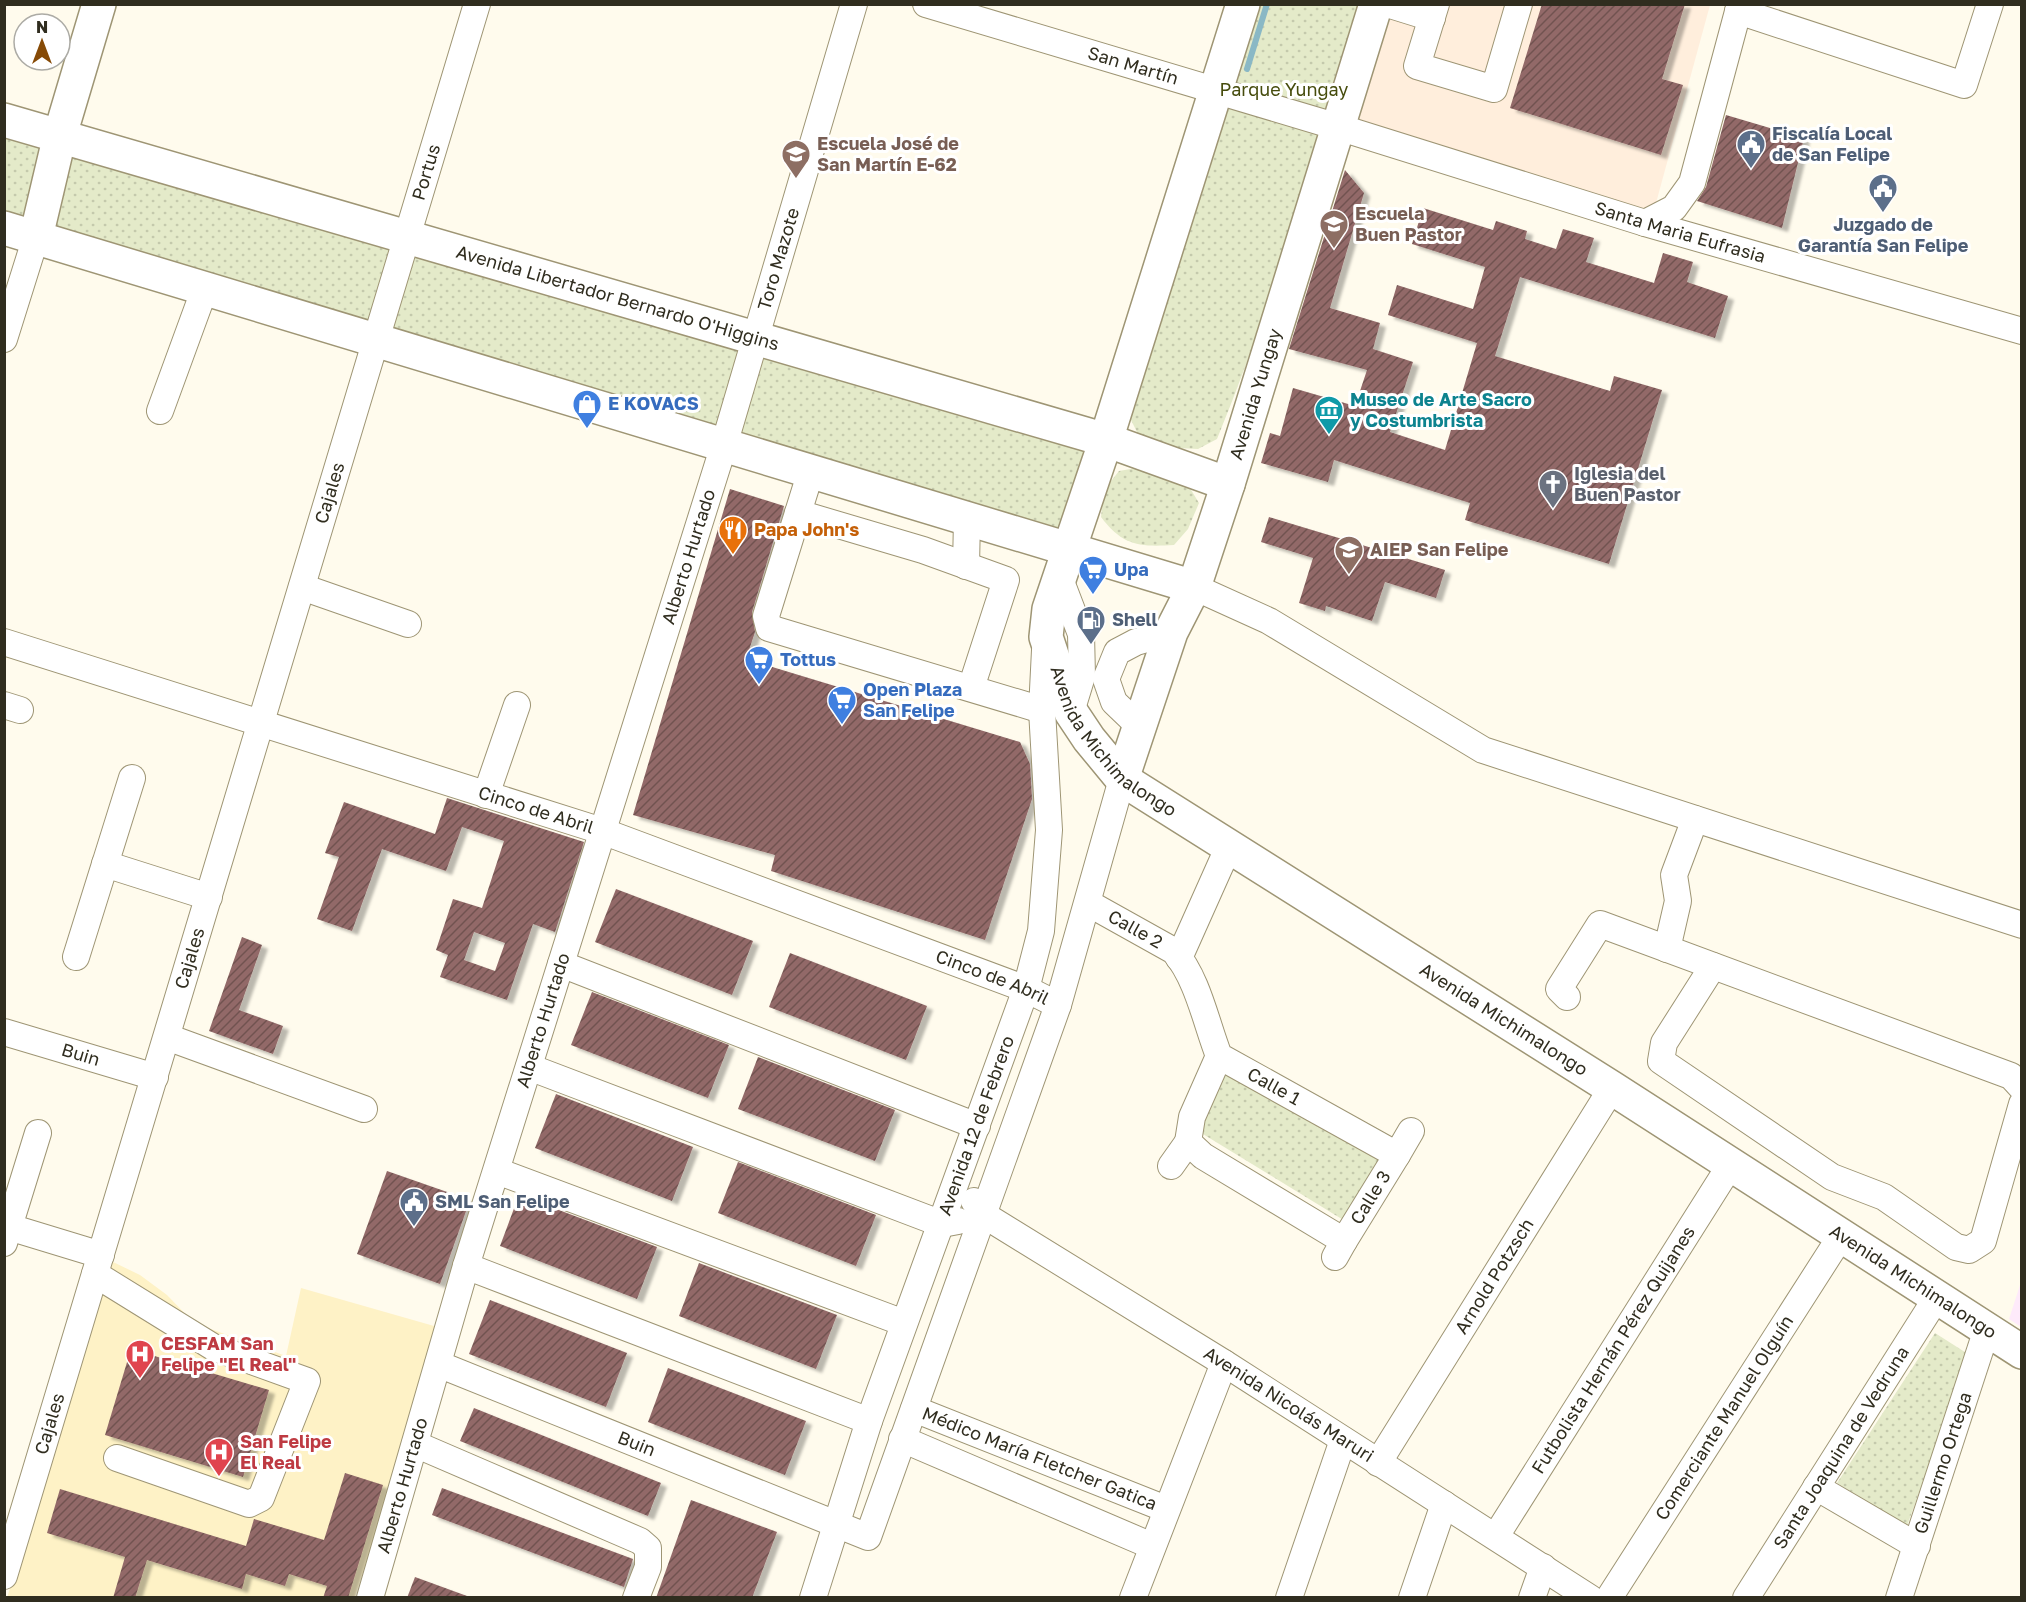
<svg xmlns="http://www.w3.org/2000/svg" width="2026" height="1602" font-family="'Golos Text',sans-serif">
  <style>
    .commercial { fill: #ffeedc }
    .industrial { fill: #feeafa }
    .built { fill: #fef2c6 }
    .park { fill: url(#park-dots) }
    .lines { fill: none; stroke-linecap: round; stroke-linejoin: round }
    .stream { stroke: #8ab8c5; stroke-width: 6 }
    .building { fill: url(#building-hatch); fill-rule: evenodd; filter: url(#shadow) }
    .minor-casing { stroke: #9e9574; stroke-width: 28 }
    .major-casing { stroke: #9e9574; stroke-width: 36 }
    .minor { stroke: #fff; stroke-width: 26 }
    .major { stroke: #fff; stroke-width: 33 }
    .labels { text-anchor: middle; stroke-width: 6; stroke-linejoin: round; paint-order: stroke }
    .street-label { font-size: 18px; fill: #302d1f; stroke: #fff }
    .park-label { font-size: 18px; fill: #464c0d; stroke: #fff }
    .service-label { font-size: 18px; font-weight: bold; fill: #4e5e75; stroke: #fff; text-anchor: start }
    .education-label { font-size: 18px; font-weight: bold; fill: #785e54; stroke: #fff; text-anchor: start }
    .culture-label { font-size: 18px; font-weight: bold; fill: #0d838f; stroke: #fff; text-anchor: start }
    .shop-label { font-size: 18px; font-weight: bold; fill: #366cbe; stroke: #fff; text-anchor: start }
    .worship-label { font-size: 18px; font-weight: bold; fill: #5b616d; stroke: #fff; text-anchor: start }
    .food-label { font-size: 18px; font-weight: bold; fill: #c56008; stroke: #fff; text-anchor: start }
    .health-label { font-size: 18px; font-weight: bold; fill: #be3a42; stroke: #fff; text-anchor: start }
  </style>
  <defs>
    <pattern id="park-dots" width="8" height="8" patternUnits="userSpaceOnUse" patternTransform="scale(1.5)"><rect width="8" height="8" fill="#e4eac9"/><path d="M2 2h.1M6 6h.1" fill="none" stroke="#c4c9ac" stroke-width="1.8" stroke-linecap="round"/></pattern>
    <pattern id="building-hatch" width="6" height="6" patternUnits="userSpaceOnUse" patternTransform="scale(1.5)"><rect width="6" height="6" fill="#926968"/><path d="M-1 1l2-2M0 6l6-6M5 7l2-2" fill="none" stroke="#715250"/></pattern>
    <filter id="shadow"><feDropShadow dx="6" dy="4" stdDeviation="1.5" flood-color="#0004"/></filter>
  </defs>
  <rect width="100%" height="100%" fill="#fffbed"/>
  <path class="commercial" d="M1390,5H1710L1653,214L1350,122Z"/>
  <path class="industrial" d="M2021,1282V1327L2009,1319Z"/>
  <path class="built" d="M109,1260L140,1275L167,1295L194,1323L286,1356L301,1288L441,1328L355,1597L7,1598Z"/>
  <g class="park">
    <path d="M1258,5H1362C1316,150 1275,298 1217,439L1198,449L1178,448L1154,442L1138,434L1126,410Z"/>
    <path d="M4,123L1088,442L1069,531L5,216Z"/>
    <path d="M1153,465L1182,475L1199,503L1188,529L1174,545C1139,547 1123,546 1101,517L1104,490L1119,471Z"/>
    <path d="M1222,1070L1388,1159L1345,1221L1198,1131Z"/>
    <path d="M1935,1333L1968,1354L1907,1526L1837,1483Z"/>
  </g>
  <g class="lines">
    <path class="stream" d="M1247,69L1267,4"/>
  </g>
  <g class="building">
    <path d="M1542,4H1685L1662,79L1683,85L1661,155L1510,108Z"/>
    <path d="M1726,115L1804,138L1782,228L1697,201L1706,187Z"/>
    <path d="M1345,170L1364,193L1330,308L1380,323L1373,349L1413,362L1390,432L1445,450L1477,343L1388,315L1397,285L1473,309L1485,267L1412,244L1423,208L1493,230L1496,221L1527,231L1525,239L1556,249L1563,229L1594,238L1586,262L1654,283L1663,253L1693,262L1687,282L1728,296L1715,338L1520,277L1495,356L1610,391L1614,376L1662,390L1609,564L1465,520L1470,503L1334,460L1328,482L1261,463L1270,433L1280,436L1293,388L1355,406L1367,370L1289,349Z"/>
    <path d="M730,489L784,506L752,612L755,632L746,659L1020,742L1030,764L1032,799L985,940L771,871L775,855L633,815Z"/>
    <path d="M1269,517L1445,570L1436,598L1385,582L1372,621L1326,606L1325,611L1299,603L1313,558L1261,542Z"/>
    <path d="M447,798L584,842L555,932L533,924L507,1000L440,977L448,955L436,950L453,899L482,908L504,841L462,827L446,871L382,849L352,931L317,919L339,857L325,853L344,802L435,834ZM474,932L505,943L495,971L464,960Z"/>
    <path d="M616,889L753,941L732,995L595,942Z"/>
    <path d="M242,937L262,945L239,1010L283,1026L273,1054L209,1031Z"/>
    <path d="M790,953L927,1006L906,1060L769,1007Z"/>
    <path d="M592,992L729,1045L708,1098L571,1045Z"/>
    <path d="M758,1057L895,1110L875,1161L738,1109Z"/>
    <path d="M556,1094L693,1147L672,1201L535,1148Z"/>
    <path d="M738,1162L876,1215L856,1266L718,1213Z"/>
    <path d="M387,1171L470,1200L440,1284L357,1254Z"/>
    <path d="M519,1195L657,1247L637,1299L500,1246Z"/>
    <path d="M699,1263L837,1315L816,1369L679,1316Z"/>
    <path d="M490,1300L627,1353L606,1407L469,1354Z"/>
    <path d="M131,1349L269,1390L243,1477L105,1435Z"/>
    <path d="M668,1368L806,1421L785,1475L648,1422Z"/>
    <path d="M474,1408L661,1483L648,1516L460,1441Z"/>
    <path d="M345,1473L383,1485L348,1598H323L327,1586L289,1574L285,1586L246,1574L242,1589L147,1560L135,1598H113L125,1557L47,1533L60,1489L246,1546L254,1519L324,1540Z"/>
    <path d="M442,1488L633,1559L624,1587L432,1515Z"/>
    <path d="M691,1500L777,1532L752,1598H656Z"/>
    <path d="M415,1577L467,1596V1598H407Z"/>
  </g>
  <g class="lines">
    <g class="minor-casing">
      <g id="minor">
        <path id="s1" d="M926,4L1338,127L1645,223L2022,331"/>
        <path d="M1387,4L1432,18"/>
        <path d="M1436,4L1417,66L1494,89L1519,4"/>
        <path d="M1738,11L1964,85L1990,4"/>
        <path d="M1645,223L1674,208L1692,183L1740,4"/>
        <path d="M4,339L36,237"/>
        <path d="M160,411L205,288"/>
        <path d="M811,471L766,616L769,628L1042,710"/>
        <path d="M798,513L923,550L1006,580L971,688"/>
        <path d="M966,566L967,519"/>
        <path d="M1060,579L1081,634L1082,676L1071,712"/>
        <path d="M302,587L408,624"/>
        <path d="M1194,587L1269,621L1483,750L2022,925"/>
        <path id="s2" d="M4,642L602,831L1026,989L1058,1005"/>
        <path d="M4,705L20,710"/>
        <path d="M1140,727L1114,702L1106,679L1117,652L1136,642L1171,632"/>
        <path d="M486,795L517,705"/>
        <path d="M105,864L209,897"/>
        <path id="s3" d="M1088,903L1174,951C1198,979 1206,1023 1219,1056L1397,1155L1411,1131"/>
        <path d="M1667,949L1678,901L1674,875L1695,819"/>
        <path d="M76,957L132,778"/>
        <path d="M1179,958L1229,846"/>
        <path d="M561,964L977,1126"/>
        <path d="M1713,966L1664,1043L1661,1061L1832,1177L1884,1197L1956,1247L1969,1250L1983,1241L2022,1104"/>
        <path d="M1567,997L1559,989L1600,924L2011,1076L2022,1088"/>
        <path id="s4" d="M4,1032L155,1077"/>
        <path d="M167,1037L364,1109"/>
        <path d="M529,1067L942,1224L958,1221"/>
        <path d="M1188,1142L1192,1117L1219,1056"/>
        <path d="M1171,1166L1188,1142L1203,1156L1344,1241L1335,1257"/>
        <path d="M497,1171L904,1323"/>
        <path id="s5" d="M974,1201L984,1215L1224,1363L1590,1598"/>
        <path d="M9,1227L101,1255"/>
        <path id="s6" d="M1344,1241L1397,1155"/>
        <path d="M4,1243L38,1133"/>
        <path d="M466,1266L869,1421"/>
        <path d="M95,1274L213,1347L307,1381L261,1498L249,1504L117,1458"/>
        <path id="s7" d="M438,1364L868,1537L1058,1005L1122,779"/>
        <path id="s8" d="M914,1409L1166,1509"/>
        <path d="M902,1439L1152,1546"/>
        <path d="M415,1444L640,1541L648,1548V1567L636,1598"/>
        <path id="s9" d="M1378,1463L1612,1088"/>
        <path d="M1816,1487L1917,1546"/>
        <path id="s10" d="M1496,1536L1731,1164"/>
        <path id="s11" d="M4,1576L477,4"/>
        <path id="s12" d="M370,1598L466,1266L724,445L854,4"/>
        <path id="s13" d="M813,1598L869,1421L1026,989L1041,931L1049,830L1042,710L1045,650"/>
        <path d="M1133,1598L1224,1363"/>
        <path d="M1289,1598L1343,1440"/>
        <path d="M1412,1598L1444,1504"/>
        <path d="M1532,1598L1543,1567"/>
        <path id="s14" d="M1609,1598L1841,1236"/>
        <path id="s15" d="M1746,1598L1937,1297"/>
        <path id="s16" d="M1899,1598L1987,1329"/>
      </g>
    </g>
    <g class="major-casing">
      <g id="major">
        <path id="s17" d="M1243,4L1106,440L1049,609L1046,637L1071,712L1089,739L1122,779L1612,1088L2022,1352"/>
        <path id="s18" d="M4,120L1106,440L1228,484"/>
        <path d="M4,228L1194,587"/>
        <path d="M36,237L60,135L99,4"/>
        <path id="s19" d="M1122,779L1171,632L1194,587L1228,484L1376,4"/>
      </g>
    </g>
    <use href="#minor" class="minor"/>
    <use href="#major" class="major"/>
  </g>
  <defs>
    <g id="civic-pin" transform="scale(1.5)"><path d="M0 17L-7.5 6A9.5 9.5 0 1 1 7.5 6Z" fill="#5c6f8a" stroke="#fff"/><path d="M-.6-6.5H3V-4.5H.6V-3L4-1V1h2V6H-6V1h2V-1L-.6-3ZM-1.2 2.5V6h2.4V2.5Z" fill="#fff"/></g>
    <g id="school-pin" transform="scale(1.5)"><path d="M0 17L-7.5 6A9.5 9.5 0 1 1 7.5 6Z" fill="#8d6e63" stroke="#fff"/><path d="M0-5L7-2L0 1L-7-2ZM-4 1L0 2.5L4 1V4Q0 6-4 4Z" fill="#fff"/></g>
    <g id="shop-pin" transform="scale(1.5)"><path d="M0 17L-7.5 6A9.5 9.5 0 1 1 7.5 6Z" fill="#3f7fe0" stroke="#fff"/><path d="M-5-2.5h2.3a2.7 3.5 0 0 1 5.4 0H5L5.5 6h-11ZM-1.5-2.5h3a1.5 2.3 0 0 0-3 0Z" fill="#fff"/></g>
    <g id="museum-pin" transform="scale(1.5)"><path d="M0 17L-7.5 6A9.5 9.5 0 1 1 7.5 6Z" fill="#0f9aa8" stroke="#fff"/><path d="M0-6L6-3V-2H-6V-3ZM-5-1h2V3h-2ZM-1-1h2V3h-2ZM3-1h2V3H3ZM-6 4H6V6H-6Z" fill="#fff"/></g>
    <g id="church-pin" transform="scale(1.5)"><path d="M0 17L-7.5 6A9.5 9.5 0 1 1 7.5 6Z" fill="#6b7280" stroke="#fff"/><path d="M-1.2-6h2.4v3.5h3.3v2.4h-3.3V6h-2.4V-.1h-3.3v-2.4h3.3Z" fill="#fff"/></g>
    <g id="restaurant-pin" transform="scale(1.5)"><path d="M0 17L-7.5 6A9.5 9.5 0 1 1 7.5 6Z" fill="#e8710a" stroke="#fff"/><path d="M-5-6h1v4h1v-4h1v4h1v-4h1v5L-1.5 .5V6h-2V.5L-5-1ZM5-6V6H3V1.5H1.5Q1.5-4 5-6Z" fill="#fff"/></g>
    <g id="university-pin" transform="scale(1.5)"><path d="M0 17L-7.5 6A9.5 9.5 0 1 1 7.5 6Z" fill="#8d6e63" stroke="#fff"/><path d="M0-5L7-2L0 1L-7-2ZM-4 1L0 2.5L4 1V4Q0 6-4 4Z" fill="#fff"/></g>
    <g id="supermarket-pin" transform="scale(1.5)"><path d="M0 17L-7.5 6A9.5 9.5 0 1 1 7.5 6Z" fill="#3f7fe0" stroke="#fff"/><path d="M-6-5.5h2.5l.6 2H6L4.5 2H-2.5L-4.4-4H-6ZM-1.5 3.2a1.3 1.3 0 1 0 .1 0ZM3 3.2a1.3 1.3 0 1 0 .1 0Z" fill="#fff"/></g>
    <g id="fuel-pin" transform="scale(1.5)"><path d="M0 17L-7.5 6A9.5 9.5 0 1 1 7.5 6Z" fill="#5c6f8a" stroke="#fff"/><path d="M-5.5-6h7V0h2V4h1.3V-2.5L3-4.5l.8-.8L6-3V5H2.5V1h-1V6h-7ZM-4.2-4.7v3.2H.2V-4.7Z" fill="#fff"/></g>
    <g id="hospital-pin" transform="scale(1.5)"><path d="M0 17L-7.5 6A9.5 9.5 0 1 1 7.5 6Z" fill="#e0444e" stroke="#fff"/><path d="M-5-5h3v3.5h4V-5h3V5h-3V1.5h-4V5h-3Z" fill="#fff"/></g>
  </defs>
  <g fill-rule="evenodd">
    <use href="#civic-pin" x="1751" y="144"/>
    <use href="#school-pin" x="796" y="154"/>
    <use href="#civic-pin" x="1883" y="188"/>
    <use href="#school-pin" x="1334" y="224"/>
    <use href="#shop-pin" x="587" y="404"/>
    <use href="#museum-pin" x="1329" y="410"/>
    <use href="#church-pin" x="1553" y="484"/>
    <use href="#restaurant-pin" x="733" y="530"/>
    <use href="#university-pin" x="1349" y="550"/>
    <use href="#supermarket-pin" x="1093" y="570"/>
    <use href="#fuel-pin" x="1091" y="620"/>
    <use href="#supermarket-pin" x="759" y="660"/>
    <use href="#supermarket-pin" x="842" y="700"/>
    <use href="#civic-pin" x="414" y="1202"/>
    <use href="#hospital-pin" x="140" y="1354"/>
    <use href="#hospital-pin" x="219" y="1452"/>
  </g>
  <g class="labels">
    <g class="street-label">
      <text dy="6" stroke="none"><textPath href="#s1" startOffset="216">San Martín</textPath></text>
      <text dy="6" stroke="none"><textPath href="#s11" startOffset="1466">Portus</textPath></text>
      <text dy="6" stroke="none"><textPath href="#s1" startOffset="788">Santa Maria Eufrasia</textPath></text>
      <text dy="6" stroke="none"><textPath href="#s12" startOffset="1400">Toro Mazote</textPath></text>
      <text dy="6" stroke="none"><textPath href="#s18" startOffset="639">Avenida Libertador Bernardo O'Higgins</textPath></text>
      <text dy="6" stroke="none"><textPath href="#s19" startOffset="408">Avenida Yungay</textPath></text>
      <text dy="6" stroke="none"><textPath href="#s11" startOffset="1131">Cajales</textPath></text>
      <text dy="6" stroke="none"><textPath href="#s12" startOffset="1089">Alberto Hurtado</textPath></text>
      <text dy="6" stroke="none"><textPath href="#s17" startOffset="792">Avenida Michimalongo</textPath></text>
      <text dy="6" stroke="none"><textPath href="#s2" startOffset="558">Cinco de Abril</textPath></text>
      <text dy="6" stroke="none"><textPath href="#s3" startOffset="54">Calle 2</textPath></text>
      <text dy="6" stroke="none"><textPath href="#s11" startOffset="645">Cajales</textPath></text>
      <text dy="6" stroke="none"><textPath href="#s2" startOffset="1044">Cinco de Abril</textPath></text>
      <text dy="6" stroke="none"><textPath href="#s12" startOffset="603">Alberto Hurtado</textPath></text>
      <text dy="6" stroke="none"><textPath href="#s17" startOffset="1278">Avenida Michimalongo</textPath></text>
      <text dy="6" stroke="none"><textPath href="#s4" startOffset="80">Buin</textPath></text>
      <text dy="6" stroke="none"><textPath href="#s3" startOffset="276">Calle 1</textPath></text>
      <text dy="6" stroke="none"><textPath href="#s13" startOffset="500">Avenida 12 de Febrero</textPath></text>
      <text dy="6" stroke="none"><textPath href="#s6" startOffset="51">Calle 3</textPath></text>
      <text dy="6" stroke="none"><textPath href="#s9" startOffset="220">Arnold Potzsch</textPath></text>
      <text dy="6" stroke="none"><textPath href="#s17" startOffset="1764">Avenida Michimalongo</textPath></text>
      <text dy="6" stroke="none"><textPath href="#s10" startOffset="220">Futbolista Hernán Pérez Quijanes</textPath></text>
      <text dy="6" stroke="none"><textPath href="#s5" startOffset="376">Avenida Nicolás Maruri</textPath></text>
      <text dy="6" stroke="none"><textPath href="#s14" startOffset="214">Comerciante Manuel Olguín</textPath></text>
      <text dy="6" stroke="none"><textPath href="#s11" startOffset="159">Cajales</textPath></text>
      <text dy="6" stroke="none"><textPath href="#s7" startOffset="214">Buin</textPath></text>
      <text dy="6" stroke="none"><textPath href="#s15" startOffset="178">Santa Joaquina de Vedruna</textPath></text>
      <text dy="6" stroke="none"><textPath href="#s8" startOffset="135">Médico María Fletcher Gatica</textPath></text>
      <text dy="6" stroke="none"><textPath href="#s16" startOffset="142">Guillermo Ortega</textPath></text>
      <text dy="6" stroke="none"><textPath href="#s12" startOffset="117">Alberto Hurtado</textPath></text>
    </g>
    <g class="park-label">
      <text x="1284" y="96">Parque Yungay</text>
    </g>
    <g class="service-label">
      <text x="1772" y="140">Fiscalía Local<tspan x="1772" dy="21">de San Felipe</tspan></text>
      <text x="1883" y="231" text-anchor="middle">Juzgado de<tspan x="1883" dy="21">Garantía San Felipe</tspan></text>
      <text x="1112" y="626">Shell</text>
      <text x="435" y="1208">SML San Felipe</text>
    </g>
    <g class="education-label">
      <text x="817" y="150">Escuela José de<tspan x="817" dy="21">San Martín E-62</tspan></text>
      <text x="1355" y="220">Escuela<tspan x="1355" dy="21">Buen Pastor</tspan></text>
      <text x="1370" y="556">AIEP San Felipe</text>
    </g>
    <g class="culture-label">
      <text x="1350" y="406">Museo de Arte Sacro<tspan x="1350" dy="21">y Costumbrista</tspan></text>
    </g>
    <g class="shop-label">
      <text x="608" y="410">E KOVACS</text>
      <text x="1114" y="576">Upa</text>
      <text x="780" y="666">Tottus</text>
      <text x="863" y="696">Open Plaza<tspan x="863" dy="21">San Felipe</tspan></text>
    </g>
    <g class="worship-label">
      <text x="1574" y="480">Iglesia del<tspan x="1574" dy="21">Buen Pastor</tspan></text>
    </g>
    <g class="food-label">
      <text x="754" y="536">Papa John's</text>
    </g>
    <g class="health-label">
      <text x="161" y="1350">CESFAM San<tspan x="161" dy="21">Felipe "El Real"</tspan></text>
      <text x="240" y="1448">San Felipe<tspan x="240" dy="21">El Real</tspan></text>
    </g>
  </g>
  <rect width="2026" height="1602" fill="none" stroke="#302d1f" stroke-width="12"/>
  <g transform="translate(42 42)"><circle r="28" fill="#ffffff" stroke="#acaba5" stroke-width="1.5"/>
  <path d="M0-4.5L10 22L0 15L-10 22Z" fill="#864a06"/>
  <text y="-9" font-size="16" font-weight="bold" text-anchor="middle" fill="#302d1f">N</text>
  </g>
</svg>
